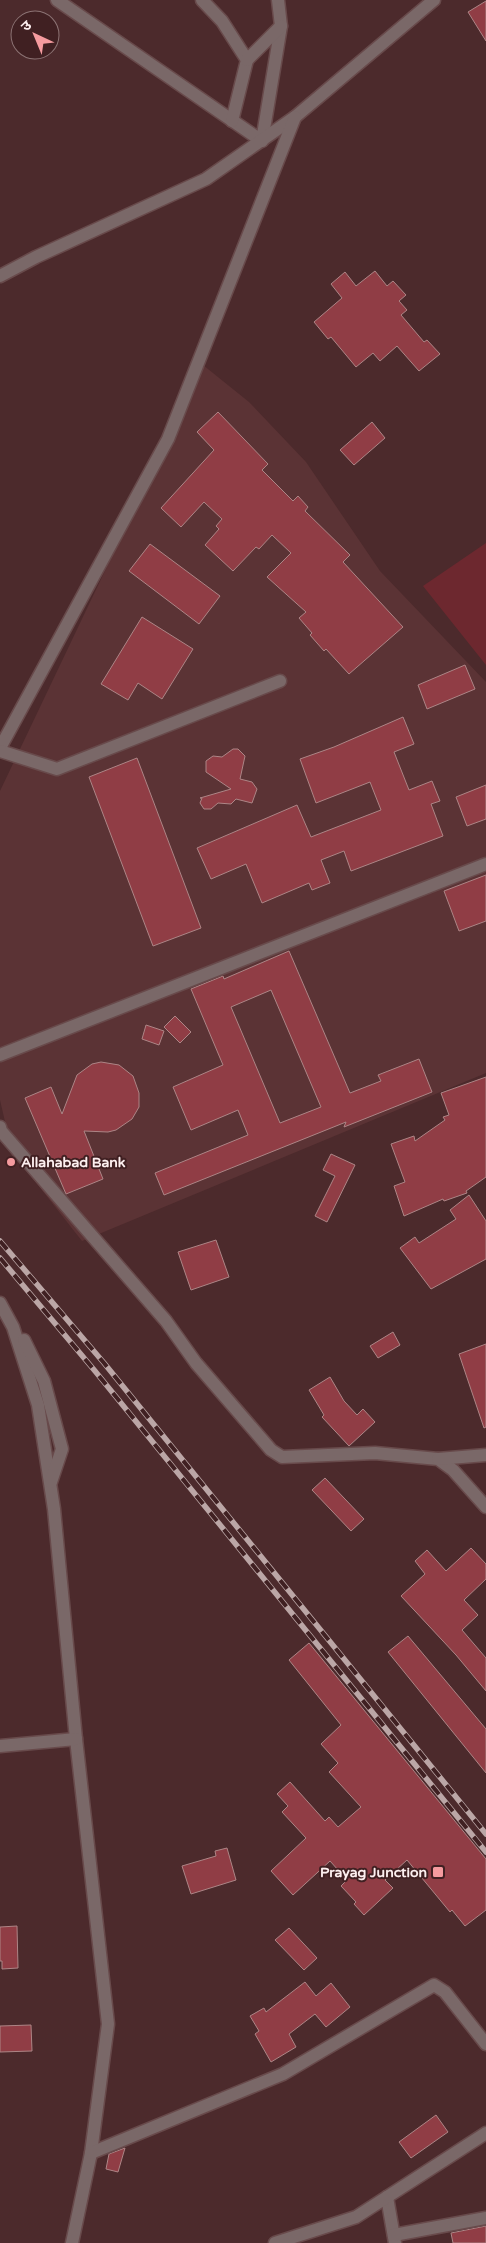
<svg xmlns="http://www.w3.org/2000/svg" width="486" height="2243" font-family="'Varela Round','Noto Sans Devanagari',sans-serif">
  <style>
    .built { fill: #5b3335 }
    .green { fill: #6d282f }
    .building { fill: #903d45; stroke: #ad8586; fill-rule: evenodd }
    .lines { fill: none; stroke-linecap: round; stroke-linejoin: round }
    .minor-casing { stroke: #684a4b; stroke-width: 15 }
    .minor { stroke: #7a6868; stroke-width: 12 }
    .rail-casing { stroke: #bba6a6; stroke-width: 5.5 }
    .rail { stroke: #402022; stroke-width: 4; stroke-dasharray: 11; stroke-linecap: butt }
    .poi-dot { fill: #f59b9f; stroke: #402022; stroke-width: 2 }
    .labels { text-anchor: middle; stroke-width: 4; stroke-linejoin: round; paint-order: stroke }
    .poi-label { font-size: 14px; font-weight: bold; fill: #fdefef; stroke: #402022; text-anchor: start }
  </style>
  <rect width="100%" height="100%" fill="#4c2a2c"/>
  <path class="built" d="M203,365L249,402L306,462L380,571L486,682V1073L82,1241L12,1152L0,1100V791Z"/>
  <path class="green" d="M486,543V665L423,586Z"/>
  <g class="building">
    <path d="M486,1V41L468,12Z"/>
    <path d="M375,271L387,286L393,281L406,295L399,301L407,310L401,315L424,342L427,340L440,354L419,371L397,346L380,361L373,353L356,367L331,337L328,339L314,322L342,298L331,284L345,272L356,286Z"/>
    <path d="M218,412L268,464L262,470L293,501L298,496L308,507L305,511L350,555L343,562L403,627L349,674L326,649L324,651L310,635L312,633L299,618L306,612L267,577L291,553L272,535L259,549L256,547L233,571L205,545L219,529L216,526L222,519L204,502L181,527L161,508L214,450L197,432Z"/>
    <path d="M372,422L385,438L354,465L340,450Z"/>
    <path d="M150,544L220,596L199,624L129,571Z"/>
    <path d="M142,617L193,649L162,699L138,683L128,700L101,684Z"/>
    <path d="M465,665L475,689L427,709L418,685Z"/>
    <path d="M403,717L414,744L394,752L409,790L432,781L440,801L431,804L443,836L351,871L344,851L321,860L330,883L312,890L309,883L262,903L246,864L211,879L197,848L297,805L311,837L381,810L370,782L316,803L300,759L334,747Z"/>
    <path d="M233,749H238L245,756L240,779L252,782L257,789L252,803L236,799L231,804L218,803L211,809H204L200,803L202,798H200L231,789L206,772V761L213,756L222,757Z"/>
    <path d="M137,758L201,928L153,946L89,777Z"/>
    <path d="M486,785V819L467,826L456,797Z"/>
    <path d="M486,875V921L459,931L444,891Z"/>
    <path d="M289,951L350,1093L381,1081L378,1075L419,1059L432,1092L344,1127L346,1122L164,1195L155,1173L248,1135L238,1110L191,1130L173,1087L223,1065L191,989L223,976L224,979ZM271,990L321,1107L280,1123L231,1007Z"/>
    <path d="M175,1016L191,1032L180,1043L164,1027Z"/>
    <path d="M146,1025L164,1031L159,1045L142,1039Z"/>
    <path d="M101,1062L119,1065L133,1076L139,1093V1107L132,1119L116,1130L108,1132L84,1131L103,1179L66,1194L25,1098L51,1087L62,1114L77,1075L92,1064Z"/>
    <path d="M486,1077V1177L466,1191L467,1193L444,1201L443,1199L404,1216L394,1186L405,1182L391,1144L414,1136L415,1141L445,1120L443,1117L449,1115L441,1093Z"/>
    <path d="M331,1154L355,1165L327,1222L315,1216L335,1176L323,1170Z"/>
    <path d="M469,1195L486,1221V1259L431,1289L400,1248L415,1237L419,1243L456,1219L450,1210Z"/>
    <path d="M216,1240L229,1277L191,1290L178,1252Z"/>
    <path d="M393,1332L400,1345L378,1358L370,1346Z"/>
    <path d="M486,1344V1427L484,1428L459,1354Z"/>
    <path d="M330,1377L344,1401L357,1415L363,1409L375,1422L349,1446L322,1417L324,1415L309,1390Z"/>
    <path d="M325,1478L364,1519L351,1531L312,1490Z"/>
    <path d="M471,1548L486,1564V1579L464,1600L478,1615L462,1630L486,1658V1691L456,1655L401,1596L425,1574L415,1561L427,1550L446,1571Z"/>
    <path d="M408,1636L486,1729V1773L388,1652Z"/>
    <path d="M309,1643L486,1859V1910L465,1926L452,1910L450,1912L407,1860L385,1880L393,1888L364,1915L354,1904L356,1902L341,1886L347,1880L330,1861L293,1895L271,1871L306,1838L282,1812L288,1806L277,1794L290,1782L325,1821L329,1817L338,1827L361,1807L329,1772L338,1763L321,1744L341,1725L289,1660Z"/>
    <path d="M227,1848L236,1880L191,1894L182,1866L216,1856L215,1851Z"/>
    <path d="M17,1926L18,1968L2,1969V1961H0V1927Z"/>
    <path d="M289,1928L317,1958L304,1970L275,1940Z"/>
    <path d="M305,1982L316,1996L331,1983L350,2007L326,2027L315,2014L289,2034L296,2047L271,2062L255,2034L259,2031L250,2016L264,2008L266,2012Z"/>
    <path d="M31,2025L32,2051L0,2052V2026Z"/>
    <path d="M436,2115L448,2132L411,2158L399,2142Z"/>
    <path d="M125,2148L118,2172L106,2169L109,2154Z"/>
    <path d="M486,2226V2243H453L451,2233Z"/>
  </g>
  <g class="lines">
    <g class="minor-casing">
      <g id="minor">
        <path d="M57,0L262,141L281,26L278,0"/>
        <path d="M202,0L222,21L247,60L232,121"/>
        <path d="M247,60L281,26"/>
        <path d="M0,276L36,257L206,179L295,117L434,0"/>
        <path d="M0,748L168,439L295,117"/>
        <path d="M0,751L57,769L280,681"/>
        <path d="M0,1055L486,864"/>
        <path d="M0,1127L1,1131L166,1321L196,1363L271,1450L282,1457L375,1453L438,1459L453,1470L486,1507"/>
        <path d="M0,1303L13,1327L38,1405L54,1509L76,1739L108,2024L91,2153L72,2243"/>
        <path d="M24,1340L44,1381L62,1449L51,1482"/>
        <path d="M438,1459L486,1455"/>
        <path d="M0,1746L76,1739"/>
        <path d="M91,2153L283,2074L434,1985L445,1992L486,2044"/>
        <path d="M387,2197L395,2243"/>
        <path d="M394,2235L486,2218"/>
        <path d="M275,2243L356,2217L486,2133"/>
      </g>
    </g>
    <use href="#minor" class="minor"/>
    <g class="rail-casing">
      <g id="rail">
        <path d="M0,1241L104,1363L486,1834"/>
        <path d="M0,1258L95,1371L486,1852"/>
      </g>
    </g>
    <use href="#rail" class="rail"/>
  </g>
  <g class="poi-dot">
    <circle cx="11" cy="1162" r="5"/>
    <rect x="432" y="1866" width="12" height="12" rx="2.5"/>
  </g>
  <g class="labels">
    <g class="poi-label">
      <text x="21" y="1167">Allahabad Bank</text>
      <text x="427" y="1877" text-anchor="end">Prayag Junction</text>
    </g>
  </g>
  <g transform="translate(35 35) rotate(316)"><circle r="24" fill="#402022" stroke="#8c7374"/>
  <path d="M0-4L9 19L0 12L-9 19Z" fill="#f59b9f"/>
  <text y="-8" font-size="14" font-weight="bold" text-anchor="middle" fill="#fdefef">उ</text>
  </g>
</svg>
